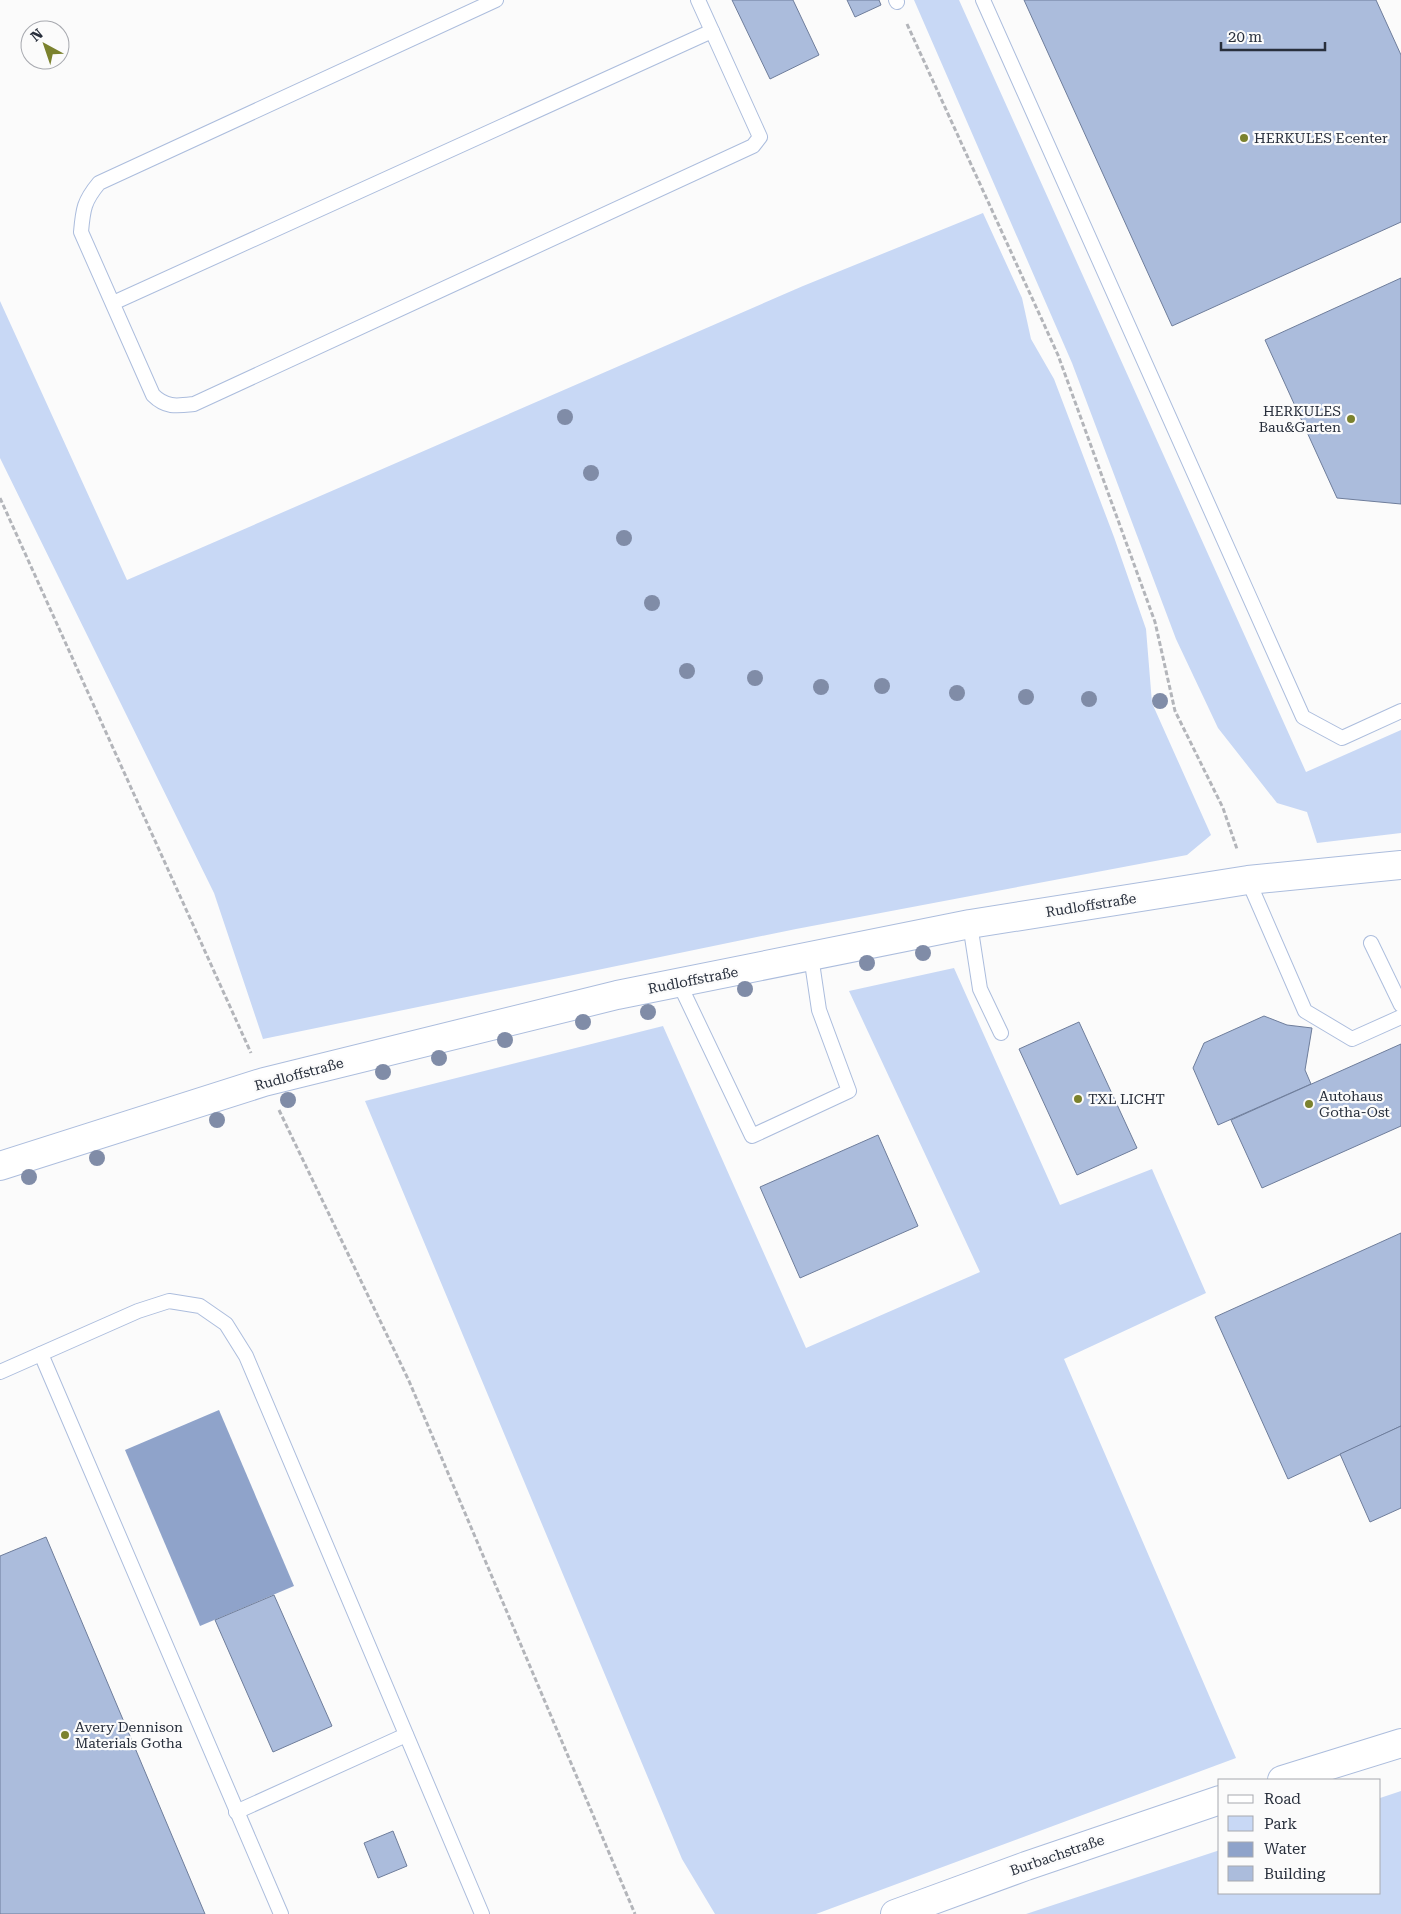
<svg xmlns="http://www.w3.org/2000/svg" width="1401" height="1914" font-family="'Roboto Serif',serif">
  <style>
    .green { fill: #c8d8f5 }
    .water { fill: #8fa3ca }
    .building { fill: #abbcdc; stroke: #6e7d9b }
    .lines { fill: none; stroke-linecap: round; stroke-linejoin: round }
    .service-casing { stroke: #acbddd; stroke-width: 16 }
    .minor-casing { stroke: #acbddd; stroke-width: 30 }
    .path { stroke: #b3b5ba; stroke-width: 3; stroke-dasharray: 5 2.5; stroke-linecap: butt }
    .service { stroke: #fff; stroke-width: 14 }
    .minor { stroke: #fff; stroke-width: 28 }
    .tree { fill: #808ca7 }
    .poi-dot { fill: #7b822e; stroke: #fbfbfb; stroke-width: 2 }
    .labels { text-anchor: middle; stroke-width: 4.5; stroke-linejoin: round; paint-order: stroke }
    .poi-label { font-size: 14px; fill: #282f3c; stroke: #fbfbfb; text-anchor: start }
    .street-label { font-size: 14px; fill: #282f3c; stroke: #fbfbfb }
  </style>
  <rect width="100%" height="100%" fill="#fbfbfb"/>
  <g class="green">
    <path d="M914,0H959L1306,772L1401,730V833L1317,843L1307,812L1277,803L1218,728L1176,639L1072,363Z"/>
    <path d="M983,213L1022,298L1031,339L1054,379L1114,537L1146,629L1152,703L1211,835L1187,855L796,929L263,1039L214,893L0,458V301L127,580L803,286Z"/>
    <path d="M954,968L1060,1205L1152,1169L1206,1293L1064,1359L1236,1758L816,1914H715L682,1859L365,1101L663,1026L806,1348L980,1272L849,991Z"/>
    <path d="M1401,1791V1914H1026L1220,1850V1893H1380V1798Z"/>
  </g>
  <path class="water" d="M219,1410L294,1586L200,1626L125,1450Z"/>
  <g class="building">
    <path d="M732,0H793L819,55L770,79Z"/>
    <path d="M847,0H879L881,5L855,17Z"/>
    <path d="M1024,0H1376L1401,55V222L1172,326Z"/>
    <path d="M1401,278V504L1337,498L1265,340Z"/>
    <path d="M1264,1016L1287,1025L1312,1028L1305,1070L1311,1084L1218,1125L1193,1068L1204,1043Z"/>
    <path d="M1079,1022L1137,1148L1077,1175L1019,1049Z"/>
    <path d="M1401,1044V1126L1262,1188L1231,1120Z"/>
    <path d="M878,1135L918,1226L800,1278L760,1187Z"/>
    <path d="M1401,1233V1426L1288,1479L1215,1317Z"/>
    <path d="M1401,1426V1508L1370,1522L1340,1454Z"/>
    <path d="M46,1537L205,1914H0V1556Z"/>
    <path d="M274,1595L332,1726L273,1752L215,1620Z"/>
    <path d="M393,1831L407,1866L378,1878L364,1843Z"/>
  </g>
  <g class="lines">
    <g class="service-casing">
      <g id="service">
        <path d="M496,0L99,183C84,201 83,209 81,232L153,395C166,408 177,406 194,404L753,146L760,137L698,0"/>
        <path d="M896,0L897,2"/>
        <path d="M983,0L1303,717L1342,738L1401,711"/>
        <path d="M113,303L712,31"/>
        <path d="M1248,880L1305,1011L1352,1039L1401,1017"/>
        <path d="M970,924L980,989L1001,1033"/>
        <path d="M1371,943L1401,1005"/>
        <path d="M679,983L752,1136L849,1091L819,1010L811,956"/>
        <path d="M41,1354L281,1914"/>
        <path d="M0,1372L138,1311L169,1301L200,1306L226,1324L246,1356L482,1914"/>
        <path d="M236,1812L406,1735"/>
      </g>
    </g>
    <g class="minor-casing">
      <g id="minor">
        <path d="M0,1166L264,1082L617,995L970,924L1248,880L1401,865"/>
        <path d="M1282,1780L1401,1743"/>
        <path d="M895,1914L1026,1866L1220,1800"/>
      </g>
    </g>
    <g class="path">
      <path d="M907,24L1058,355L1155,622L1175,711L1223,808L1237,849"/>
      <path d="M0,498L251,1053"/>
      <path d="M279,1110L409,1381L635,1914"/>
    </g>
    <use href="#service" class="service"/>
    <use href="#minor" class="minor"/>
  </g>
  <g class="tree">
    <circle cx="565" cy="417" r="8"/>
    <circle cx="591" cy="473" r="8"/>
    <circle cx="624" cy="538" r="8"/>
    <circle cx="652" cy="603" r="8"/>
    <circle cx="687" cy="671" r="8"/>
    <circle cx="755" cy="678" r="8"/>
    <circle cx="882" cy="686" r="8"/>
    <circle cx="821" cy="687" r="8"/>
    <circle cx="957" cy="693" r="8"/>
    <circle cx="1026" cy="697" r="8"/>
    <circle cx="1089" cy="699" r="8"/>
    <circle cx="1160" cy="701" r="8"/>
    <circle cx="923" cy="953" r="8"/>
    <circle cx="867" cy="963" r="8"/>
    <circle cx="745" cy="989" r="8"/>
    <circle cx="648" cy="1012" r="8"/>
    <circle cx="583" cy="1022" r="8"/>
    <circle cx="505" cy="1040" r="8"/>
    <circle cx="439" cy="1058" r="8"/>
    <circle cx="383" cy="1072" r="8"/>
    <circle cx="288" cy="1100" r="8"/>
    <circle cx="217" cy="1120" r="8"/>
    <circle cx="97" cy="1158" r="8"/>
    <circle cx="29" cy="1177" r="8"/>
  </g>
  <g class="poi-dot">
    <circle cx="1244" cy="138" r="5"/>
    <circle cx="1351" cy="419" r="5"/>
    <circle cx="1078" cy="1099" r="5"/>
    <circle cx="1309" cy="1104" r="5"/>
    <circle cx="65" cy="1735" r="5"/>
  </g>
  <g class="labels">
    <g class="poi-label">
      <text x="1254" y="143">HERKULES Ecenter</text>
      <text x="1341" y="416" text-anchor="end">HERKULES<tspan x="1341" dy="16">Bau&amp;Garten</tspan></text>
      <text x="1319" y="1101">Autohaus<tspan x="1319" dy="16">Gotha-Ost</tspan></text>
      <text x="1088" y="1104">TXL LICHT</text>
      <text x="75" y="1732">Avery Dennison<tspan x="75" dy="16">Materials Gotha</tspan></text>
    </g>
    <g class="street-label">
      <text transform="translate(1091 905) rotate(-9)" y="5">Rudloffstraße</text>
      <text transform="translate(693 980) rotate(-11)" y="5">Rudloffstraße</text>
      <text transform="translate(299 1074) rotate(-15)" y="5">Rudloffstraße</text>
      <text transform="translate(1057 1855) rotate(-19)" y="5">Burbachstraße</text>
    </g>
  </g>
  <rect x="1218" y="1779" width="162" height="115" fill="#fbfbfb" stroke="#a7a9af"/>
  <rect x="1228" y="1795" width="25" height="8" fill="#ffffff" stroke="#a7a9af"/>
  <text x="1264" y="1804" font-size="15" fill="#282f3c">Road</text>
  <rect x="1228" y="1816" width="25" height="15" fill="#c8d8f5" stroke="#a7a9af"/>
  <text x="1264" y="1829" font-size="15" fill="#282f3c">Park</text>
  <rect x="1228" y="1842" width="25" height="15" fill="#8fa3ca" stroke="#a7a9af"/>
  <text x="1264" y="1854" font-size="15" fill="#282f3c">Water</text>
  <rect x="1228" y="1866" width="25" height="15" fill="#abbcdc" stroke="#a7a9af"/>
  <text x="1264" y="1879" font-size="15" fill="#282f3c">Building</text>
  <g transform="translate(45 45) rotate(320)"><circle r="24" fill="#fbfbfb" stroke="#a7a9af"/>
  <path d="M0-4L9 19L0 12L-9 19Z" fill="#7b822e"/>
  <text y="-8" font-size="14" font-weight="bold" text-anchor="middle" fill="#282f3c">N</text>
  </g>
  <path d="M1221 42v8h104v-8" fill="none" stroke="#282f3c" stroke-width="2.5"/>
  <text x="1228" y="42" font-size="15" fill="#282f3c" stroke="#fbfbfb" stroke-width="4" paint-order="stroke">20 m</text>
</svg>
